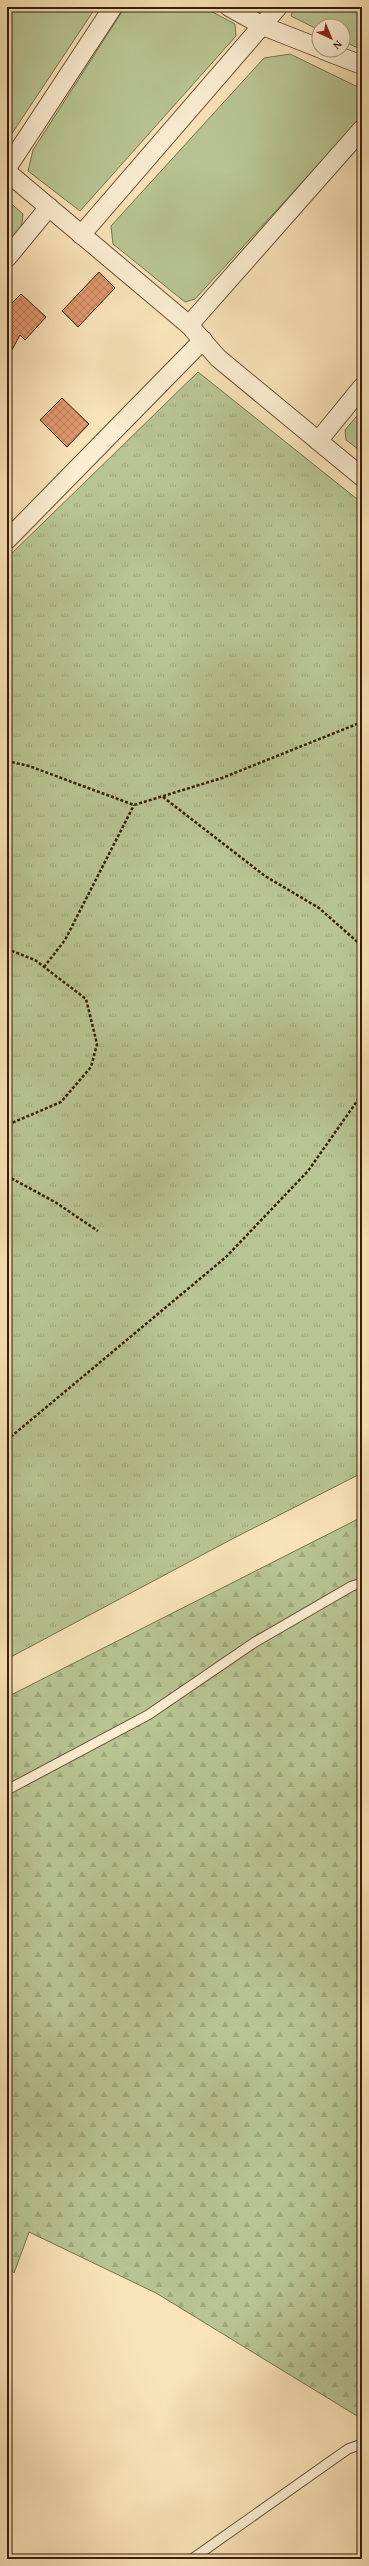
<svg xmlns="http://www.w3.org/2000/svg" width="369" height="2566" font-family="'Gentium Book Plus',serif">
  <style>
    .grass { fill: #b8c593; stroke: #77724f }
    .forest { fill: url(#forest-firs); stroke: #77724f }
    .park { fill: url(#park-tufts); stroke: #77724f }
    .building { fill: url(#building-cross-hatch); stroke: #361e0b }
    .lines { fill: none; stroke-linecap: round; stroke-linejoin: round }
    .service-casing { stroke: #674f36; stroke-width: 11 }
    .minor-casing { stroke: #674f36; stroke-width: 20 }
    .path { stroke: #361e0b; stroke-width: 2.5; stroke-dasharray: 3 2; stroke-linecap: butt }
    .service { stroke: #fbedd1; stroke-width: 9 }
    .minor { stroke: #fbedd1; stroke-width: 18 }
  </style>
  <defs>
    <pattern id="forest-firs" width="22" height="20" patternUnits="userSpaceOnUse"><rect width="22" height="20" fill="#b8c593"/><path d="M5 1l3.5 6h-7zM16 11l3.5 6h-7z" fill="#9fa97d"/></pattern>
    <pattern id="park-tufts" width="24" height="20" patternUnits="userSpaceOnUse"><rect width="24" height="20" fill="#b8c593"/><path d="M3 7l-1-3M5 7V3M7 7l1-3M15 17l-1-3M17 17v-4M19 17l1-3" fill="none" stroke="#9fa97d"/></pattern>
    <pattern id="building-cross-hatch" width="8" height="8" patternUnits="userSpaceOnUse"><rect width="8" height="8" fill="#e1986e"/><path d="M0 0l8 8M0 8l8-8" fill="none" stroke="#b77b59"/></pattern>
  </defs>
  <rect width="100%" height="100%" fill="#f9e3b8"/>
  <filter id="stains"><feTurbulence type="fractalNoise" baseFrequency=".005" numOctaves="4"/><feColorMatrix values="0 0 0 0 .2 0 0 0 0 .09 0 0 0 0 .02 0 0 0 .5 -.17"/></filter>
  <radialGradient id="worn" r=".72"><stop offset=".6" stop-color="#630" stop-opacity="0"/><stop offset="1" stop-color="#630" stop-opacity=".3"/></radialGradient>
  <g class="grass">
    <path d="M7,7H96L7,141Z"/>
    <path d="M125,7H203L235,24L236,36L80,211L28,171L33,150Z"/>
    <path d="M294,7H362V50L343,41V26H319V30L291,16Z"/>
    <path d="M290,54L362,89V117L195,299L185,302L113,244L111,226L264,58Z"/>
    <path d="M7,200L23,214L21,231L7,248Z"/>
    <path d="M362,410V452L346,440L345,430Z"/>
  </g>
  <path class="forest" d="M362,1517V2419L156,2293L29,2232L14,2273L7,2263V1697Z"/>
  <path class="park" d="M198,372L362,503V1473L234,1538L7,1659V558Z"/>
  <g class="building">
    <path d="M99,272L115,288L78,327L62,311Z"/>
    <path d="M21,294L46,317L25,340L20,335L7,359V308Z"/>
    <path d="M62,398L89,424L67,447L40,420Z"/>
  </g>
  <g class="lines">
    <g class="service-casing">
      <g id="service">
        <path d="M7,1790L148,1715L255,1642L352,1586L362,1583"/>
        <path d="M192,2559L348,2449L362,2444"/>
      </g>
    </g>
    <g class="minor-casing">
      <g id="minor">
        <path d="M229,7L263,26L319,48"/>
        <path d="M323,50L362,65"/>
        <path d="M7,168L113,7"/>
        <path d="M7,172L189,325L218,358L362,477"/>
        <path d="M81,235L278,7"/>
        <path d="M7,258L49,207"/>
        <path d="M189,325L362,129"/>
        <path d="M318,441L362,387"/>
        <path d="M7,540L203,340"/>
      </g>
    </g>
    <g class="path">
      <path d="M7,761L29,766L134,805L222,778L362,722"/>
      <path d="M163,797L265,876L319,908L362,946"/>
      <path d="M7,949L35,960L86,999L97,1044L91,1067L61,1102L7,1125"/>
      <path d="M44,967L65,940L134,805"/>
      <path d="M7,1176L55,1202L98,1231"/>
      <path d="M7,1440L226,1257L308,1171L362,1094"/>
    </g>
    <use href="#service" class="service"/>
    <use href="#minor" class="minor"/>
  </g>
  <rect width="369" height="2566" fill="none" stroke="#f9e3b8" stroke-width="24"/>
  <rect x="8" y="8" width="353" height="2550" fill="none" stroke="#361e0b" stroke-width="2"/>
  <rect x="12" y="12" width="345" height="2542" fill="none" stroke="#361e0b"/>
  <g transform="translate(331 38) rotate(136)"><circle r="19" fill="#fbedd1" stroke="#ac9a82"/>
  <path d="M0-3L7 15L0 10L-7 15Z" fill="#8f2418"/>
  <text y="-6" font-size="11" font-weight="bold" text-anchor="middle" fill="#361e0b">N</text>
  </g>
  <rect width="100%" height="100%" filter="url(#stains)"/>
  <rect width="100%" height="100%" fill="url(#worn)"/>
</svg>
